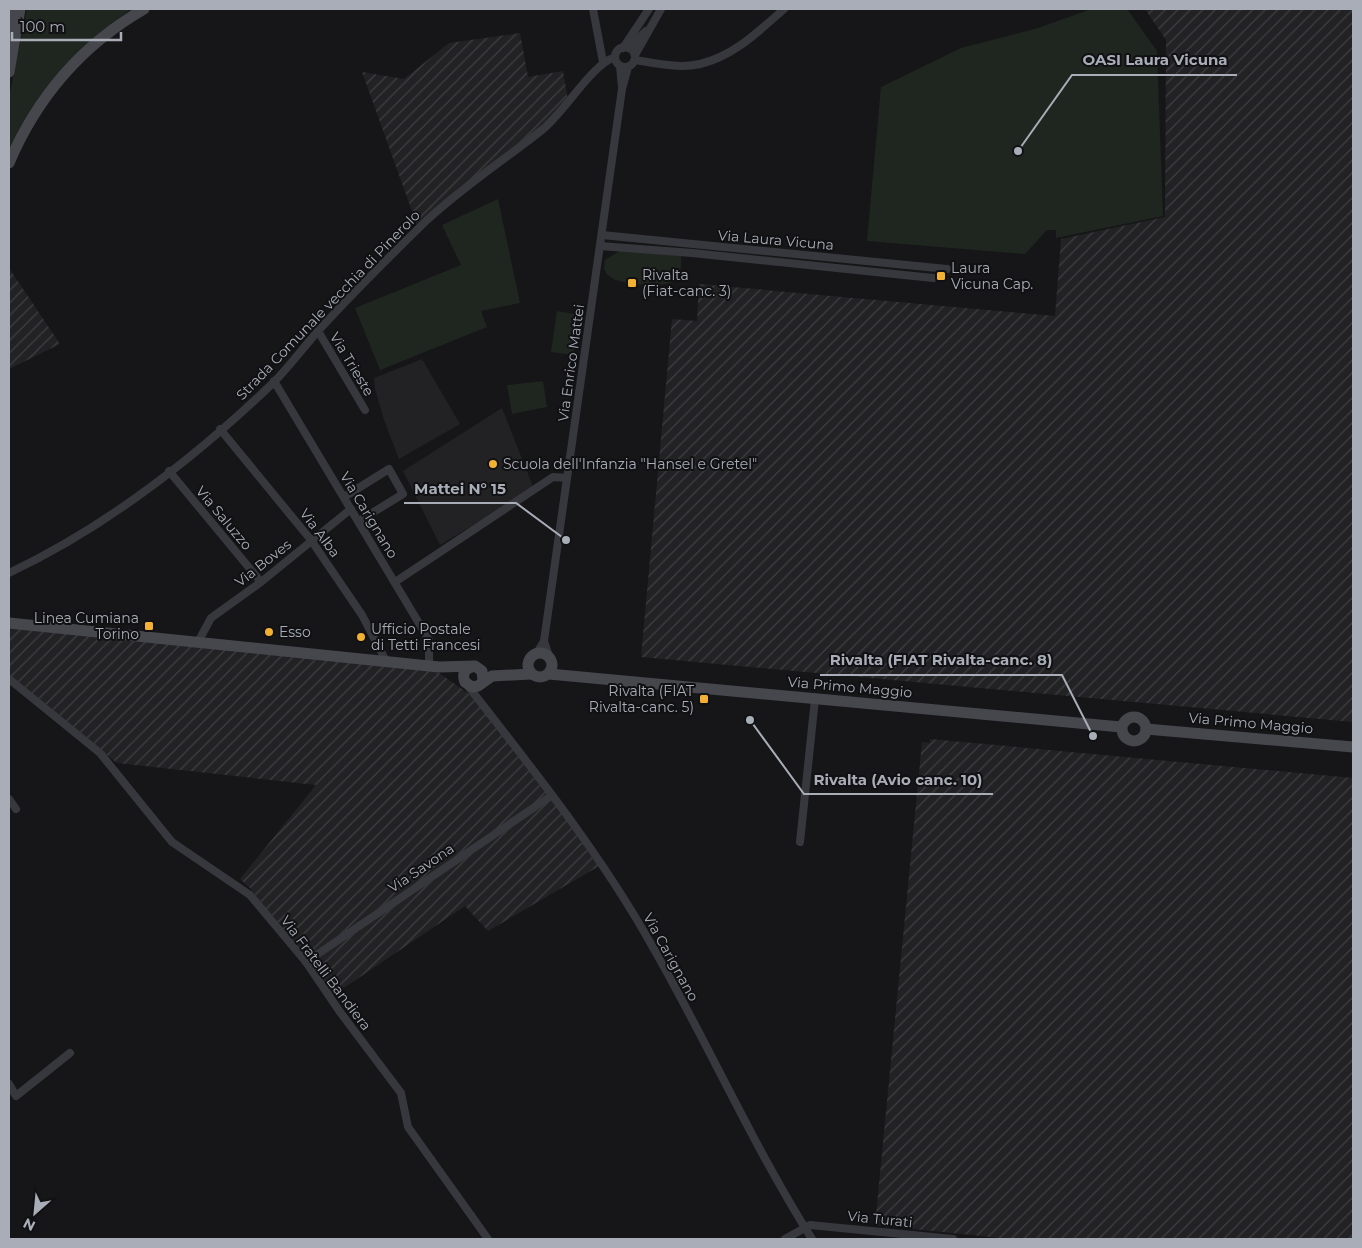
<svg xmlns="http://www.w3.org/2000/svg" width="1362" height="1248" font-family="Montserrat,sans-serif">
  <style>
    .built { fill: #222225 }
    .industrial { fill: url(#industrial-furrows) }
    .green { fill: #1e261f }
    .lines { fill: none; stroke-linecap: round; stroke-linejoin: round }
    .street { stroke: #37383d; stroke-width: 8 }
    .secondary { stroke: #45474d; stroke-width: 11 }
    .poi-dot { fill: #f2b134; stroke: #111113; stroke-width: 2 }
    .labels { text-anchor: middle; stroke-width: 4; stroke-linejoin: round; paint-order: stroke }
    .street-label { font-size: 14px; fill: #a8adb8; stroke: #111113 }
    .poi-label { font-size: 14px; fill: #a8adb8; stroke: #111113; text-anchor: start }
    .leader { fill: none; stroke: #a8adb8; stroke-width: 2 }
    .callout-dot { fill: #a8adb8; stroke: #111113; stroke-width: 2 }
    .callout-label { font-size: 15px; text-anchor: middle; font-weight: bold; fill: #a8adb8; stroke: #111113; stroke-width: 4; stroke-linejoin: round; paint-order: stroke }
  </style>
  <defs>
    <pattern id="industrial-furrows" width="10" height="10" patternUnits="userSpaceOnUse" patternTransform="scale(1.25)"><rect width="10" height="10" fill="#222225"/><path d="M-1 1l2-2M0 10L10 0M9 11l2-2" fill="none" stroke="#3f3f43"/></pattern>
  </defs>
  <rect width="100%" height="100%" fill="#161618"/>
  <g class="built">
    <path d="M422,359L460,424L399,459L384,420L375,389L374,378Z"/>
    <path d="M502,408L534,489L440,545L403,471Z"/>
  </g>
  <g class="industrial">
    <path d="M1145,9H1353V722L641,657L672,319L697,321L699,284L1055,316L1061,239L1165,217L1166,40Z"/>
    <path d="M520,33L528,77L563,71L568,100L543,125L417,225L362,72L404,79L449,43Z"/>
    <path d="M9,268L60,344L9,369Z"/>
    <path d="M9,623L429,666L482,703L601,865L488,931L465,906L332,996L250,888L240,879L316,785L117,763L9,679Z"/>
    <path d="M930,739L1353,778V1239H1009L875,1225L922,742L930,743Z"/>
  </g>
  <g class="green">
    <path d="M27,9H131C79,46 34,90 9,151V97Z"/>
    <path d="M1091,9H1127L1157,51L1163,216L1056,238V230H1047L1025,254L867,241L881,87L961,48L1038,28Z"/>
    <path d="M498,199L520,303L481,311L487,327L380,370L355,308L461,265L442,225Z"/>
    <path d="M621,250L681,256C681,263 682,273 677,279C669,289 623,285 612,278C608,276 606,273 604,269L605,260Z"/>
    <path d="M557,311L580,315L573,355L551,352Z"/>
    <path d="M543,381L547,407L512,414L507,385Z"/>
  </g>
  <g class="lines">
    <g class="street">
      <path d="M593,9L603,62"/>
      <circle cx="625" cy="57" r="10"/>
      <path d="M623,48L649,9"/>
      <path d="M628,48L646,31"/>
      <path d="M635,55L661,9"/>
      <path d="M635,60C655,63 680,69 700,64C734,56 759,31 784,9"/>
      <path d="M620,66L622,87"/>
      <path d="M602,235L947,269"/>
      <path d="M600,246L692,253L933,278"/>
      <path d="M318,331L365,410"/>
      <path d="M274,381L429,640V666"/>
      <path d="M220,429L311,540L362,615L386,661"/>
      <path d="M169,471L261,582"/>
      <path d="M344,497L389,469L403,494L359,521"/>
      <path d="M9,573C106,527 196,457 273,383C289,367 303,348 318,331C352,294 388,258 425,222C461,188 504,160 542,130C565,112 591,65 615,57"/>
      <path d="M395,582L553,477L567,478"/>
      <path d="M544,641L549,656"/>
      <path d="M198,642L211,618L261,582L351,509"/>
      <path d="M537,653L544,641L622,89L628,67"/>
      <path d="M9,679L100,753L172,842L250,895L306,962L340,1012L401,1093L408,1127L488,1239"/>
      <path d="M468,686C532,768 600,853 651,944C707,1041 752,1144 812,1239"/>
      <path d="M9,799L16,809"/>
      <path d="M800,842L815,699"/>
      <path d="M306,962L551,796"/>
      <path d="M9,1084L16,1096L70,1053"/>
      <path d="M785,1239L810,1225L953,1239"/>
    </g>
    <g class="secondary">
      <path d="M9,33L12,9"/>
      <path d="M9,72L20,9"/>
      <path d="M9,163C37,97 82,45 144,9"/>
      <path d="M9,623L439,667L475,666L482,671L483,681"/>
      <circle cx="540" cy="665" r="12"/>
      <path d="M472,667C464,669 462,675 465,682L472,687L478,686L492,676L531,674"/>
      <path d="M549,674L1121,727"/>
      <circle cx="1134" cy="729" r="12"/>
      <path d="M1146,729L1353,747"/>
    </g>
  </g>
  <g class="poi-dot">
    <rect x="936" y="271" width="10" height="10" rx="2.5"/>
    <rect x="627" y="278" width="10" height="10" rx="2.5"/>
    <circle cx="493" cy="464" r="5"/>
    <rect x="144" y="621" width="10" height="10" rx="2.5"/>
    <circle cx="269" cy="632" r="5"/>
    <circle cx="361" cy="637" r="5"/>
    <rect x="699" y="694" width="10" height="10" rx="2.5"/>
  </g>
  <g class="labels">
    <g class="street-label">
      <text transform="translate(776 240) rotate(5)" y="5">Via Laura Vicuna</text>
      <text transform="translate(328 305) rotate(-46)" y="5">Strada Comunale vecchia di Pinerolo</text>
      <text transform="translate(571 363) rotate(-82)" y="5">Via Enrico Mattei</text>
      <text transform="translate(352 364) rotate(59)" y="5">Via Trieste</text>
      <text transform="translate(369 515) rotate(59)" y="5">Via Carignano</text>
      <text transform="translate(224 518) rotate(50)" y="5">Via Saluzzo</text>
      <text transform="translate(320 533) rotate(53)" y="5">Via Alba</text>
      <text transform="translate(263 563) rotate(-38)" y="5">Via Boves</text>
      <text transform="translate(850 687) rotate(5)" y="5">Via Primo Maggio</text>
      <text transform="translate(1251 723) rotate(5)" y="5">Via Primo Maggio</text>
      <text transform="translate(421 868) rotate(-34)" y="5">Via Savona</text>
      <text transform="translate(671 957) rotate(61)" y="5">Via Carignano</text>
      <text transform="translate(326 973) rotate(53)" y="5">Via Fratelli Bandiera</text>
      <text transform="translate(880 1219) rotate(6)" y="5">Via Turati</text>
    </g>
    <g class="poi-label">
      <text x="951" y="273">Laura<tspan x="951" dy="16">Vicuna Cap.</tspan></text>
      <text x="642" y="280">Rivalta<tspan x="642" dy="16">(Fiat-canc. 3)</tspan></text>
      <text x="503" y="469">Scuola dell'Infanzia "Hansel e Gretel"</text>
      <text x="139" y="623" text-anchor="end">Linea Cumiana<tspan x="139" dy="16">Torino</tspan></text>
      <text x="371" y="634">Ufficio Postale<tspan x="371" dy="16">di Tetti Francesi</tspan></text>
      <text x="279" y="637">Esso</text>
      <text x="694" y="696" text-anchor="end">Rivalta (FIAT<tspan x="694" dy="16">Rivalta-canc. 5)</tspan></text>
    </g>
  </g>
  <path class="leader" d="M1018 151L1072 75H1237M566 540L516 503H404M1093 736L1062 675H820M750 720L804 794H993"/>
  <g class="callout-dot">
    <circle cx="1018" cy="151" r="5"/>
    <circle cx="566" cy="540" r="5"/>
    <circle cx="1093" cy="736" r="5"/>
    <circle cx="750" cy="720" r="5"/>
  </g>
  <g class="callout-label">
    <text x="1155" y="65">OASI Laura Vicuna</text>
    <text x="460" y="494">Mattei N° 15</text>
    <text x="941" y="665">Rivalta (FIAT Rivalta-canc. 8)</text>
    <text x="898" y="785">Rivalta (Avio canc. 10)</text>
  </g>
  <rect width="1362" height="1248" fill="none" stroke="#a8adb8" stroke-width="20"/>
  <g transform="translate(35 1213) rotate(207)" stroke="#111113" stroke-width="4" paint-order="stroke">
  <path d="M0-4L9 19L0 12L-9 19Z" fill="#a8adb8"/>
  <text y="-8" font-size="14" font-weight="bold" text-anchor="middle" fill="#a8adb8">N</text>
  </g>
  <path d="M12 32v8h109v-8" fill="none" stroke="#a8adb8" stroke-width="2.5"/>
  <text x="20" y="32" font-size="15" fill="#a8adb8" stroke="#111113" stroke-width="4" paint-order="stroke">100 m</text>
</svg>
